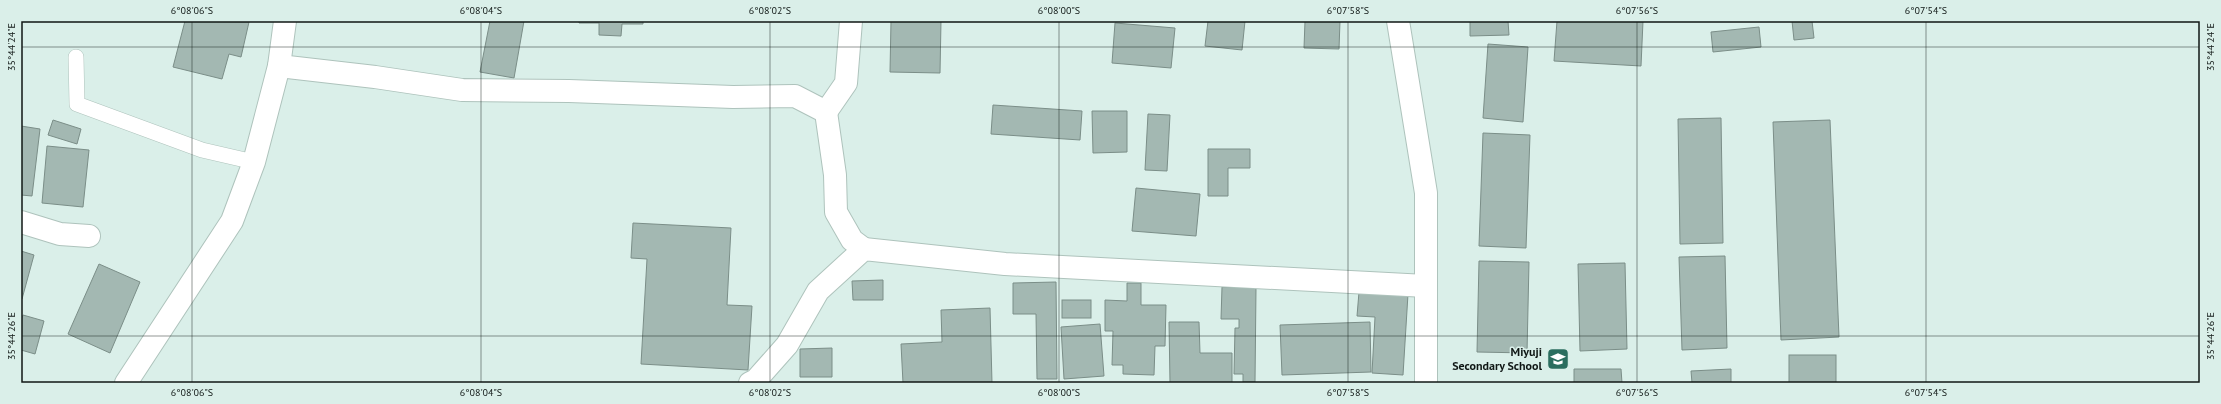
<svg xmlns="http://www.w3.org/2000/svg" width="2221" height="404" font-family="'PT Sans',sans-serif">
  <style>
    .building { fill: #a3b8b2; stroke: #7b8e88 }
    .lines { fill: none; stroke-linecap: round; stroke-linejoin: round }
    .lane-casing { stroke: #aec3bc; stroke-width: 16 }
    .street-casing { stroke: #aec3bc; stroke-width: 24 }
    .lane { stroke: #fff; stroke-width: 15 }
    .street { stroke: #fff; stroke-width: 22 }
    .ticks { fill: none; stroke: #101715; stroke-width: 1; stroke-opacity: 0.45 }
    .labels { text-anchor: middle; stroke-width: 3; stroke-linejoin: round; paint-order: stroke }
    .poi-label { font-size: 12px; font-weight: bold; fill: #101715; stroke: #daefe9; text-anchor: end }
    .neatline { fill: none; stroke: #101715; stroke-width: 1.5 }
    .ticks-label { font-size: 10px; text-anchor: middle; fill: #101715 }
  </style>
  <rect width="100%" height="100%" fill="#daefe9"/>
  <g class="building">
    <path d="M185,21L249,22L241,57L229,54L222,79L173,67Z"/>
    <path d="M490,21H524L514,78L480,72Z"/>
    <path d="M579,21H643V24H622L621,36L599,35V23H579Z"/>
    <path d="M891,21H941L940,73L890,72Z"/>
    <path d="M1208,21H1245L1242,50L1205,46Z"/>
    <path d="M1305,21H1340L1339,49L1304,48Z"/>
    <path d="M1470,21H1508L1509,35L1470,36Z"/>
    <path d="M1557,21H1643L1641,66L1554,61Z"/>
    <path d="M1792,21H1812L1814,38L1794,40Z"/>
    <path d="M1115,23L1175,28L1171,68L1112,63Z"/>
    <path d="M1759,27L1761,47L1713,52L1711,32Z"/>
    <path d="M1488,44L1528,47L1523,122L1483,118Z"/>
    <path d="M993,105L1082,111L1080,140L991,134Z"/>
    <path d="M1092,111H1127V152L1093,153Z"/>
    <path d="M1148,114L1170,115L1167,171L1145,170Z"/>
    <path d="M1721,118L1723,243L1680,244L1678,119Z"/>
    <path d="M53,120L81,129L77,144L48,135Z"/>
    <path d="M1830,120L1839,337L1781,340L1773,122Z"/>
    <path d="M21,126L40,129L32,196L21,195Z"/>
    <path d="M1483,133L1530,135L1526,248L1479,246Z"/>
    <path d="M47,146L89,150L83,207L42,203Z"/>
    <path d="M1208,149H1250V168H1228V196H1208Z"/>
    <path d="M1136,188L1200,194L1196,236L1132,231Z"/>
    <path d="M633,223L731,228L727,305L752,306L748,370L641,364L647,259L631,258Z"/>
    <path d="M21,251L34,255L22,299L21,298Z"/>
    <path d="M1725,256L1727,348L1682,350L1679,257Z"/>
    <path d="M1479,261L1529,262L1527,353L1477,352Z"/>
    <path d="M1625,263L1627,349L1580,351L1578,264Z"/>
    <path d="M99,264L140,282L110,353L68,334Z"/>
    <path d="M883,280V300H853L852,281Z"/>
    <path d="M1056,282L1057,379H1037L1036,314H1013V283Z"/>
    <path d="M1127,283H1141V305H1166L1165,346H1155L1154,375L1123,374V365H1112L1113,331H1105V300L1127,301Z"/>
    <path d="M1222,287L1256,288L1255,382H1243V374H1234L1235,328H1239V319H1221Z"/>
    <path d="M1359,292L1408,294L1403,375L1372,373L1375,317L1357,316Z"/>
    <rect x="1062" y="300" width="29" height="18"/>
    <path d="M990,308L992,383H903L901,344L942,342L941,310Z"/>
    <path d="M23,315L44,321L35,354L21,350V322Z"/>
    <path d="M1169,322H1199L1200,353H1232V383H1170Z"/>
    <path d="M1370,322L1371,372L1282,375L1280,325Z"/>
    <path d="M1100,324L1104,376L1064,379L1061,327Z"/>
    <path d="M832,348V377H800V349Z"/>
    <rect x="1789" y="355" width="47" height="28"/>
    <path d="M1574,369H1621L1622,383H1574Z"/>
    <path d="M1731,369V383H1692L1691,371Z"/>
  </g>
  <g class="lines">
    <g class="lane-casing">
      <path id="lane" d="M76,57L77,104L202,150L254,162"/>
    </g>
    <g class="street-casing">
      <g id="street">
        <path d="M1398,21L1426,193V383"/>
        <path d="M279,66L375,77L462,90L569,91L733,97L795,96L826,112L835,175L836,212L852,240L864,249"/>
        <path d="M826,112L846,83L851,21"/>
        <path d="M21,222L60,234L89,236"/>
        <path d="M126,383L232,221L254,162L279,66L285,21"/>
        <path d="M750,383L756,380L787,345L818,291L864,249L1005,264L1426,286"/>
      </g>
    </g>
    <use href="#lane" class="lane"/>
    <use href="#street" class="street"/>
  </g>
  <path class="ticks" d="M192,21V383M481,21V383M770,21V383M1059,21V383M1348,21V383M1637,21V383M1926,21V383M21,47H2200M21,336H2200"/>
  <defs>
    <g id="school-square" transform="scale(1.15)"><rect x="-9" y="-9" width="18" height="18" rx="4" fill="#2b6e5f" stroke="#daefe9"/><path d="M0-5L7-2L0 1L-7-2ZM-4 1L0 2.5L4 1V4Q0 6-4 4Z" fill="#fff"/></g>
  </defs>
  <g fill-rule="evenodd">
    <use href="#school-square" x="1558" y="359"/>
  </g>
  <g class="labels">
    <g class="poi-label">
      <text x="1542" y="356">Miyuji<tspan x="1542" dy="14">Secondary School</tspan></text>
    </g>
  </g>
  <rect width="2221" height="404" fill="none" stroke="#daefe9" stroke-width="44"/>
  <rect x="22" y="22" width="2177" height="360" class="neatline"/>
  <g class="ticks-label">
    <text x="192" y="14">6°08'06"S</text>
    <text x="481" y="14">6°08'04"S</text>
    <text x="770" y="14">6°08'02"S</text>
    <text x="1059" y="14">6°08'00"S</text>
    <text x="1348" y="14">6°07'58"S</text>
    <text x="1637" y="14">6°07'56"S</text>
    <text x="1926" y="14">6°07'54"S</text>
    <text transform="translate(2210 47) rotate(-90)" y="4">35°44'24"E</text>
    <text transform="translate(11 47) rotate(-90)" y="4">35°44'24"E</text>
    <text transform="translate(2210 336) rotate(-90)" y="4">35°44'26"E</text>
    <text transform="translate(11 336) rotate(-90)" y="4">35°44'26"E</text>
    <text x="192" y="396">6°08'06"S</text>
    <text x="481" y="396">6°08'04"S</text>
    <text x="770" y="396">6°08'02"S</text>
    <text x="1059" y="396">6°08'00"S</text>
    <text x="1348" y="396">6°07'58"S</text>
    <text x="1637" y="396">6°07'56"S</text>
    <text x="1926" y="396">6°07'54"S</text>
  </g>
</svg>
